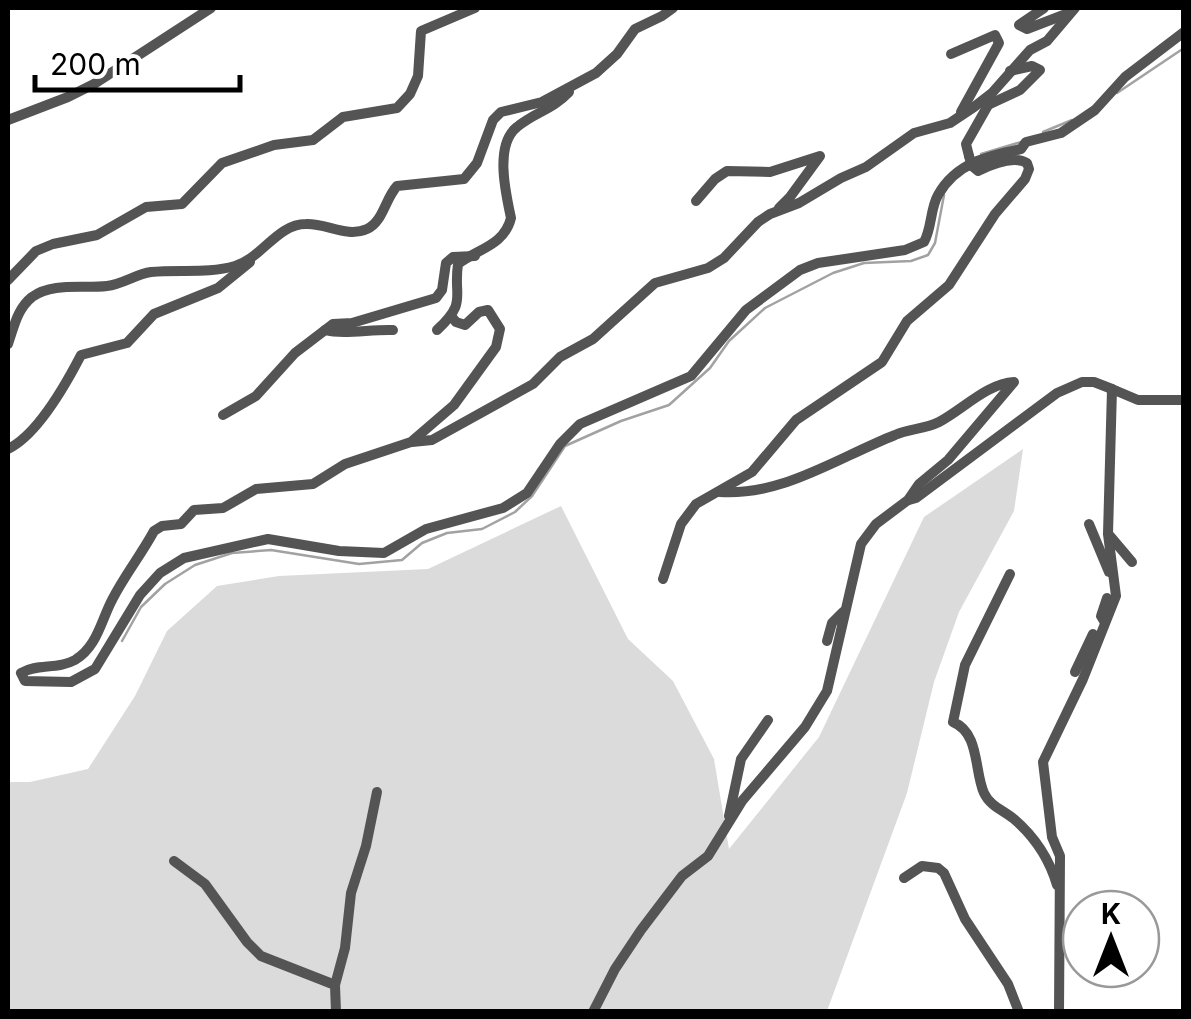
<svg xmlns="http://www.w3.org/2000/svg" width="1191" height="1019" font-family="Inter,sans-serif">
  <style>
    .green { fill: #dbdbdb }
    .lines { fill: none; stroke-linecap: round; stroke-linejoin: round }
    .stream { stroke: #a2a2a2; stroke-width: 2.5 }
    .minor { stroke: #545454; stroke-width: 10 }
    .minor-bridge { stroke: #545454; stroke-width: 10 }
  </style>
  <rect width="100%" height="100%" fill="#fff"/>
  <path class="green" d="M1023,449L1014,511L959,612L934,682L907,793L827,1011L8,1012V782H30L88,769L135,696L167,631L217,586L279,576L428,569L561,506L628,639L673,681L714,759L729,849L819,737L924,517Z"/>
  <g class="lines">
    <g class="stream">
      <path d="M1117,93L1184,48"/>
      <path d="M1043,132L1072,120"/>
      <path d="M981,154L1021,142"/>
      <path d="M122,641L141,607L165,584L195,565L232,553L271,550L359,564L402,560L422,543L447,533L482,529L515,512L532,496L565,446L621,421L669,405L710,368L729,341L765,308L833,273L864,263L911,261L928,255L935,243L944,195"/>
    </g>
    <g class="minor">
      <path d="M1044,8L1019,25L1027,29L1066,14"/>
      <path d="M951,54L995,35L999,43L961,112"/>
      <path d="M990,104L1020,90L1040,70L1032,66L1010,71"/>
      <path d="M8,120L68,97L94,84L211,8"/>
      <path d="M969,156L966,144L991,100"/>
      <path d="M696,201L715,179L727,171L770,172L820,156L790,197L779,208"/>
      <path d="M8,280L36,251L53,244L97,235L146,207L182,204L222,163L274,145L313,140L343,117L397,108L410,94L418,76L421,31L475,8"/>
      <path d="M451,316L456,322L465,325L479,312L488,310L500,329L496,347L454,405L411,442L345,464L313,484L256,489L223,508L194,510L181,524L162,526L154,531C141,555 124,576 112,600C101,621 97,647 75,660C57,670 37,663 21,673L25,681L71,682L95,669L140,595L160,573L184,558L268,539L339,551L384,553L426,529L503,508L527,493L560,444L580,424L691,376L746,310L800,270L818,263L905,250L924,242C932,228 930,209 938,195C956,163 987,156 1021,149L1026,142L1061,133L1095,110L1125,77L1184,32"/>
      <path d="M325,330C344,335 371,329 393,330"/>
      <path d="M437,330C468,301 453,298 458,264C477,249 504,246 511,218C506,194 494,145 517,127C535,112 552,110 569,92"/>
      <path d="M8,344C14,327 17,309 32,297C53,282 83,289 107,286C123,284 136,274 151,272C179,269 208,274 235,266C262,258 277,224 306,224C326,223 347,238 367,229C383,222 385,199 397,186L464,179L477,163L493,120L501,112L542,102L596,73L617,54L635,29L662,16L673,8"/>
      <path d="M223,415L256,396L295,353L333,324L352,323L436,298L442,290L446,263L453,257L475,256"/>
      <path d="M412,442L432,440L533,384L560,357L593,339L655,283L708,268L724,258L758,222L770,214L799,203L841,178L866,167L914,133L950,123L974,107L992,93L1030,50L1047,41L1075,8"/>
      <path d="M8,449C37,435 66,384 81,355L127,343L154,314L218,288L250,262"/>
      <path d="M909,500L916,498L1057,393L1082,382H1094L1112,389"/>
      <path d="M1089,524L1109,572"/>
      <path d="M1110,536L1132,562"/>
      <path d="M1010,574L965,665L953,722C980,733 974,771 984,793C990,806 1003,810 1014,819C1035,837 1049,858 1057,885"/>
      <path d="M663,579L681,524L696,504L752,472L796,420L882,362L907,321L949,285L995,214L1025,179L1029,169L1027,163C1013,155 992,164 978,171L972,166"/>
      <path d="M1104,621L1101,616L1107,598"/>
      <path d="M827,641L832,623L843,612"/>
      <path d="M1075,672L1093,634"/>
      <path d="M729,816L741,759L768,720"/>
      <path d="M174,861L205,884L247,942L261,956L335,985L336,1012"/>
      <path d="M904,878L922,866L938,868L944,873L965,919L1008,984L1019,1012"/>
      <path d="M335,985L345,948L351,893L366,846L377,792"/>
      <path d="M593,1012L615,969L641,930L682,876L708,856L742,801L805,727L827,691L861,544L876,524L908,500L919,484L948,460L1014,382C988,383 962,410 939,422C925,429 909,429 895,435C837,458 783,496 720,492"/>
      <path d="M1059,1012L1060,856L1052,837L1043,762L1083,679L1116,596L1108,534L1112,389L1138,400H1184"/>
    </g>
    <path class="minor-bridge" d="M969,156L972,166"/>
  </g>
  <rect width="1191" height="1019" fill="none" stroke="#000000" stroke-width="20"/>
  <g transform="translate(1111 939)"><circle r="48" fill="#ffffff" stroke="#999999" stroke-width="2.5"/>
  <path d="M0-8L18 38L0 25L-18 38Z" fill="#000000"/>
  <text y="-15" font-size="28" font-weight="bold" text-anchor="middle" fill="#000000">K</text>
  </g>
  <path d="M35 75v15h205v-15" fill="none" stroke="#000000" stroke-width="5"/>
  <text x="50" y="75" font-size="30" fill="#000000" stroke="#ffffff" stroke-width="8" paint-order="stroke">200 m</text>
</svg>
